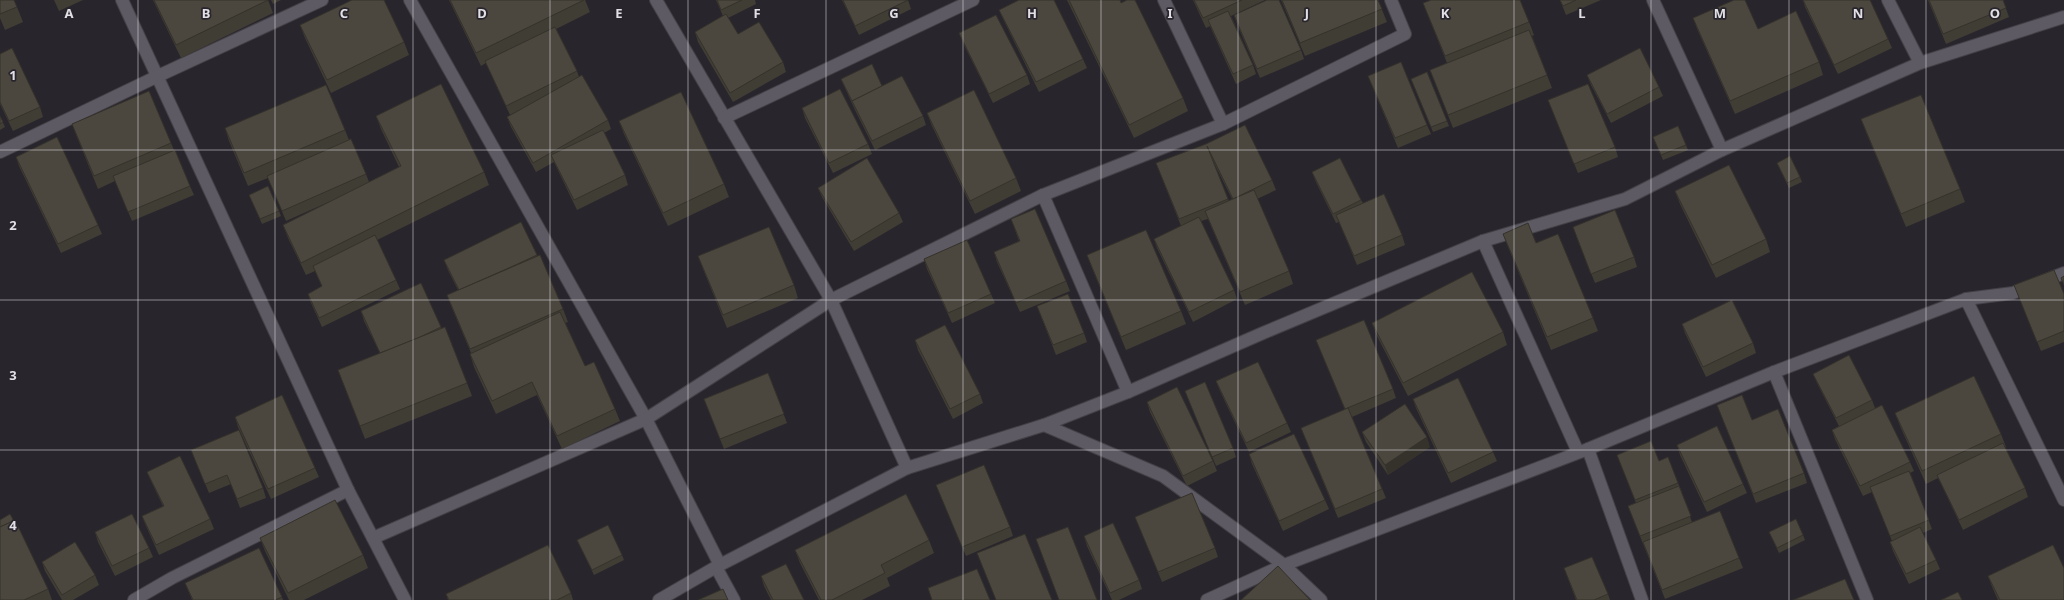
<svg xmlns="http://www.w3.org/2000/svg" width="2064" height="600" font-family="'Noto Sans',sans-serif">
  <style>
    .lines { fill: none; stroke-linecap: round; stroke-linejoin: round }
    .street-casing { stroke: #444047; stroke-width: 14 }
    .street { stroke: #5e5a63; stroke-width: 12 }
    .wall { fill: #403d35; fill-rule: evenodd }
    .shaded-wall { fill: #34322b }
    .building { fill: #4b473e; stroke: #34322b }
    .grid { fill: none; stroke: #e2e0e5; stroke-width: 1; stroke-opacity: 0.55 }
    .grid-label { font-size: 13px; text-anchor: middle; font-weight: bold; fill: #e2e0e5; stroke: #29252d; stroke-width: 3.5; stroke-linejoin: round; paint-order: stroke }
  </style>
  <rect width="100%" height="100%" fill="#29252d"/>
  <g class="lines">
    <g class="street-casing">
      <g id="street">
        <path d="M122,0L348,490"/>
        <path d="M410,0L646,419L720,565"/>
        <path d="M656,0L831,300L907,468"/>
        <path d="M1164,0L1223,124"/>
        <path d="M1653,0L1722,150"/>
        <path d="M1888,0L1920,63"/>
        <path d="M724,118L973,0"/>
        <path d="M0,152L158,76L322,0"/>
        <path d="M1043,195L1128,392"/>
        <path d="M1483,241L1578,452"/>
        <path d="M1966,299L2013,293L2064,273"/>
        <path d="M1774,372L1867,600"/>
        <path d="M1044,425L1163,476L1284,565L1321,600"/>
        <path d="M1588,449L1774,372L1966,299L2064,500"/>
        <path d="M373,538L646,419L831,300L1043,195L1223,124L1405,34L1391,0"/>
        <path d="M716,567L734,600"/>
        <path d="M134,600L172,578L348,490L405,600"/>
        <path d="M659,600L716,567L907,468L1044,425L1128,392L1263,333L1483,241L1625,199L1722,150L1920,63L2064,17"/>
        <path d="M1207,600L1284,565L1588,449L1642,600"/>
      </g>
    </g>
    <use href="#street" class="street"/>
  </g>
  <g class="wall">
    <path d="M0,0L17,7L23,22L5,30L0,18Z"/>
    <path d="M54,0H83L59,11Z"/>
    <path d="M153,0H268L273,13L181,58Z"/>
    <path d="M271,0H281L273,4Z"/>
    <path d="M449,0H585L590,12L556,29L577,71L579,77L608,120L611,129L604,133L625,175L628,185L577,210L554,162L536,172L511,127L507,117L519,111L510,115L489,70L486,63L481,66Z"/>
    <path d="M716,0H755L756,4L728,18L738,34L783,62L786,72L733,102L698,42L695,32L723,16Z"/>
    <path d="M842,0H908L911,9L859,35Z"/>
    <path d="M1067,0H1120L1183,98L1188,111L1134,138Z"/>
    <path d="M1193,0H1265L1231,16L1253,65L1256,74L1236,84L1210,26L1206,28Z"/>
    <path d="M1281,0H1378L1387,22L1305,56Z"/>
    <path d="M1560,0H1601L1566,15Z"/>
    <path d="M1803,0L1888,39L1892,48L1838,74L1805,7Z"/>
    <path d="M1928,0H2003L2009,17L1946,44Z"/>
    <path d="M1423,3L1529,22L1534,35L1532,36L1552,88L1453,128L1430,70L1447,63Z"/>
    <path d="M999,10L1083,59L1087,68L1039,92L1003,19Z"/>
    <path d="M1234,15L1301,50L1304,59L1260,78L1237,24Z"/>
    <path d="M1693,18L1758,29L1819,62L1823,75L1735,114L1698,31Z"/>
    <path d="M300,25L404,42L409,55L331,93L305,38Z"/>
    <path d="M959,33L1027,75L1030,84L993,103L963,43Z"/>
    <path d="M0,54L40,107L43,117L13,131L0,104Z"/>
    <path d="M1427,72L1449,126L1433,132L1411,79Z"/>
    <path d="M1587,75L1659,87L1663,96L1611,123L1591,85Z"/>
    <path d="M1368,76L1427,125L1431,134L1398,148Z"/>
    <path d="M841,79L882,86L923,116L926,125L875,150L855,110Z"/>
    <path d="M1548,100L1615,147L1618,157L1578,173Z"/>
    <path d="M802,108L868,144L872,154L833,173L805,118Z"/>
    <path d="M927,113L1016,178L1021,191L975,214L932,126Z"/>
    <path d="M0,116L5,127L0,130Z"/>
    <path d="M376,116L484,172L489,185L377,240L396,280L400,289L322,327L311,303L308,294L322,287L315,271L306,275L288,238L283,225L333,200L286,221L268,178L248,186L229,141L225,128L345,130L349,140L366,174L369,182L399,167L381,129Z"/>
    <path d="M1861,119L1960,189L1965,202L1906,227L1866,132Z"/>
    <path d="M619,121L724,184L729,197L668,226L624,134Z"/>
    <path d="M72,124L171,143L174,150L194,195L132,221L115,181L98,189L77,137Z"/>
    <path d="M1653,137L1686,145L1688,150L1663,160Z"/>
    <path d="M1206,144L1272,180L1276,190L1257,199L1289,271L1293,284L1245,305L1208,219L1201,221L1234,290L1237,299L1193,322L1157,248L1154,239L1181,226L1156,163ZM1212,159L1232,199L1229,201Z"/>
    <path d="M16,157L98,225L102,234L61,253L19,166Z"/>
    <path d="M1777,163L1800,177L1802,182L1789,188Z"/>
    <path d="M1312,172L1361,200L1363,203L1402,235L1405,245L1357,265L1339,222L1336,223L1316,182Z"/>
    <path d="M818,188L899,213L903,222L854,251L822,197Z"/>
    <path d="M1675,191L1766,239L1770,252L1716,278L1680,204Z"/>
    <path d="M249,195L279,211L281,216L262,224Z"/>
    <path d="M1011,219L1066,281L1070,291L1020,312L997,262L994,252L1019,241Z"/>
    <path d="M521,222L563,309L568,322L565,323L585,366L615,409L620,421L562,449L537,395L496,414L474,367L470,354L471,353L452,308L447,295L458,290L448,270L444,260Z"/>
    <path d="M1503,234L1593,318L1598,331L1551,350L1508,247Z"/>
    <path d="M1576,236L1634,257L1637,267L1595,283Z"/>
    <path d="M1087,255L1181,311L1186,324L1126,350L1092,268Z"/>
    <path d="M698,256L794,285L798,298L727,328L703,269Z"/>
    <path d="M924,259L991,294L995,303L952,323L927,269Z"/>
    <path d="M2014,285L2064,294V342L2041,351Z"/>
    <path d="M1037,306L1084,333L1087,342L1056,355Z"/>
    <path d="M361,311L441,327L467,383L472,396L365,439L338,370L380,353L364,321Z"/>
    <path d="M1372,323L1503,332L1507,345L1408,396L1377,336Z"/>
    <path d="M1682,324L1753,343L1756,353L1706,377L1685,333Z"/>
    <path d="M915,340L980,394L983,403L953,419L918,350Z"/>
    <path d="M1316,340L1393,389L1396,398L1352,417L1386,498L1338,518L1301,428L1345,410Z"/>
    <path d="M768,373L787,423L724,449L704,399Z"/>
    <path d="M1813,374L1872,400L1875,408L1910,462L1914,471L1910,473L1932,529L1923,533L1936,560L1940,569L1909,584L1893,551L1890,542L1892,541L1872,492L1863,496L1835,439L1832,430L1839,426L1817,383Z"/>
    <path d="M1216,381L1287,423L1291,432L1249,452L1220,391Z"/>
    <path d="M1185,391L1233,448L1236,457L1216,466Z"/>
    <path d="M1413,399L1493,452L1497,461L1451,483L1416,408Z"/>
    <path d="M1147,402L1213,461L1217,471L1187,486L1150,412Z"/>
    <path d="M1717,405L1752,420L1804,473L1807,483L1756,503Z"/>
    <path d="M1895,413L2001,434L2006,447H2005L2025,488L2028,497L1963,530L1941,484L1938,478L1926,484L1900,426Z"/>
    <path d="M235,417L315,468L319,477L271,499L238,427Z"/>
    <path d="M1362,432L1430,447L1388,475L1366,442Z"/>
    <path d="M1677,445L1743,484L1747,493L1707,512L1680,455Z"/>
    <path d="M191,450L263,488L266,498L240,508L231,484L209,493Z"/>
    <path d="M1249,454L1325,500L1329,509L1283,531L1252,464Z"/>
    <path d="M1617,455L1659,461L1678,483L1682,492H1681L1692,522L1739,558L1743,568L1665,599L1628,506L1636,503Z"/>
    <path d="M147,472L210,519L214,529L159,555L146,526L142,516L163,506L151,481Z"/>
    <path d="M936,485L1010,527L1013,536L966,556Z"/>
    <path d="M1135,517L1215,548L1218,557L1162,582Z"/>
    <path d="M95,532L149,548L153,557L115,576L98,542Z"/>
    <path d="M1769,532L1803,535L1805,540L1779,553Z"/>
    <path d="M1084,536L1139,580L1142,589L1119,600H1112L1087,546Z"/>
    <path d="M260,538L363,555L368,568L304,600H289L265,551Z"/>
    <path d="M577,540L622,555L624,560L594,575Z"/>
    <path d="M929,540L934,553L887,578L890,586L862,600H819L800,563L795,550Z"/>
    <path d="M42,562L95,575L99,585L73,600H62L45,571Z"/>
    <path d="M1564,568L1608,594L1610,600H1576Z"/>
    <path d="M761,576L804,600H771L764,586Z"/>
    <path d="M1988,576L2064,600H1998L1993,589Z"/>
    <path d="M185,583L282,597L283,600H192Z"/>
    <path d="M48,589L52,600H0Z"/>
    <path d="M571,593L573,600H448L446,594Z"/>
  </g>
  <path class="shaded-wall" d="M1427,437L1430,447L1388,475L1385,465Z"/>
  <g class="building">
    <path d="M0,0H14L17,7L0,14Z"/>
    <path d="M154,0H268L176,45Z"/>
    <path d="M352,0H384L404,42L327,80L300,25Z"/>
    <path d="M450,0H584L476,53Z"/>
    <path d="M717,0H742L721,10Z"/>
    <path d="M843,0H908L855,26Z"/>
    <path d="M1019,0H1054L1083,59L1036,82L999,10Z"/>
    <path d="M1069,0H1120L1121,3L1127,0H1135L1183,98L1129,125Z"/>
    <path d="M1194,0H1242L1203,18Z"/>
    <path d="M1267,0H1279L1301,50L1257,69L1234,15Z"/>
    <path d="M1282,0H1378L1382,9L1300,43Z"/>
    <path d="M1431,0H1520L1529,22L1445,56L1423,3Z"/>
    <path d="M1560,0H1576L1563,6Z"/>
    <path d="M1734,0H1745L1758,29L1796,11L1819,62L1730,101L1693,18Z"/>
    <path d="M1803,0H1870L1888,39L1834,65Z"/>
    <path d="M1929,0H2003L2006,8L1943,34Z"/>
    <path d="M1228,11L1253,65L1233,74L1208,20Z"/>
    <path d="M726,14L738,34L759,22L783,62L730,93L695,32Z"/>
    <path d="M996,15L1027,75L989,94L959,33Z"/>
    <path d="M555,27L577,71L506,106L485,61Z"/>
    <path d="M1529,30L1547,75L1448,115L1430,70Z"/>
    <path d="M12,48L40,107L9,121L0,102V54Z"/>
    <path d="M1640,48L1659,87L1607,114L1587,75Z"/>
    <path d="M1401,62L1427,125L1395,138L1368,76Z"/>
    <path d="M872,64L882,86L852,101L841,79Z"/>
    <path d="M1427,72L1447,121L1431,127L1411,79Z"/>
    <path d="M582,75L608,120L533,163L507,117Z"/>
    <path d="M902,76L923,116L872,141L852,101Z"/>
    <path d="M441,84L484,172L301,263L283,225L401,166L376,116Z"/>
    <path d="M1588,84L1615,147L1574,164L1548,100Z"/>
    <path d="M326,85L345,130L244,173L225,128Z"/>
    <path d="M840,89L868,144L829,163L802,108Z"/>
    <path d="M974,90L1016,178L970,201L927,113Z"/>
    <path d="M149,91L171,143L94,176L72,124Z"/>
    <path d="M681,92L724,184L663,213L619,121Z"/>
    <path d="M1921,95L1960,189L1901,214L1861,119Z"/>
    <path d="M0,116L3,122L0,124Z"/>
    <path d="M1245,125L1272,180L1233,199L1207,146L1228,199L1179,219L1156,163L1206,144Z"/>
    <path d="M1678,126L1686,145L1661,155L1653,137Z"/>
    <path d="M603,130L625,175L574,200L551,155Z"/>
    <path d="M57,137L98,225L58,244L16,157Z"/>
    <path d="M351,139L366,174L282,211L267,176Z"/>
    <path d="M175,150L190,186L128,212L113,176Z"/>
    <path d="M1790,156L1800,177L1787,183L1777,163Z"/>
    <path d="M867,158L899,213L851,242L818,188Z"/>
    <path d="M1340,158L1361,200L1333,214L1312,172Z"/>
    <path d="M1729,165L1766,239L1712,265L1675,191Z"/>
    <path d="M268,186L279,211L260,219L249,195Z"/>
    <path d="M1254,190L1289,271L1240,292L1205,211Z"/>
    <path d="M1384,194L1402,235L1354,256L1336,215Z"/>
    <path d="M1035,209L1066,281L1016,303L994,252L1020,241L1011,219Z"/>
    <path d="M1615,210L1634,257L1591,274L1573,227Z"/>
    <path d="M1199,217L1234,290L1189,312L1154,239Z"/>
    <path d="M521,222L537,255L511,267L459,290L444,260Z"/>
    <path d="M1528,223L1536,243L1558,234L1593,318L1547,337L1503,234Z"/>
    <path d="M769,227L794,285L723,315L698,256Z"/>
    <path d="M1146,230L1181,311L1121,337L1087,255Z"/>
    <path d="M375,235L396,280L319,318L308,294L322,286L313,266Z"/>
    <path d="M967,240L991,294L948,313L924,259Z"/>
    <path d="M540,255L563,309L470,349L447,295Z"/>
    <path d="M2054,270L2064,294V331L2037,342L2014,285Z"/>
    <path d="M1472,272L1503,332L1403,383L1372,323Z"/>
    <path d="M2064,276V285L2061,278Z"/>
    <path d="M421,283L441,327L418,338L380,353L361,311Z"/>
    <path d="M1068,294L1084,333L1053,345L1037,306Z"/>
    <path d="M1732,300L1753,343L1703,367L1682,324Z"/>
    <path d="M560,312L585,366L594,362L615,409L557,436L532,382L492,401L470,354Z"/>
    <path d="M1364,320L1393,389L1345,409L1316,340Z"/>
    <path d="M945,325L980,394L950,409L915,340Z"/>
    <path d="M445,327L467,383L360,426L338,370Z"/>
    <path d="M1849,355L1872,400L1836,418L1813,374Z"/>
    <path d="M1258,362L1287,423L1246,443L1216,381Z"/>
    <path d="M768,373L784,414L720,439L704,399Z"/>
    <path d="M1974,376L2001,434L1922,471L1895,413Z"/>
    <path d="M1458,378L1493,452L1448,473L1413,399Z"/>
    <path d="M1205,382L1233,448L1212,457L1185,391Z"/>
    <path d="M1177,387L1213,461L1183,476L1147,402Z"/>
    <path d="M282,395L315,468L268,489L235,417Z"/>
    <path d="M1742,395L1752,420L1778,409L1804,473L1753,494L1717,405Z"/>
    <path d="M1405,404L1427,437L1385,465L1362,432Z"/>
    <path d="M1882,405L1910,462L1860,486L1832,430Z"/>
    <path d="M1348,408L1382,489L1335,509L1301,428Z"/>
    <path d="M1717,426L1743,484L1704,502L1677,445Z"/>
    <path d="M239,430L263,488L237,499L227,475L205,484L191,450Z"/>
    <path d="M1294,434L1325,500L1279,521L1249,454Z"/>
    <path d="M1651,441L1659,461L1668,457L1678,483L1635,500L1617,455Z"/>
    <path d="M2003,443L2025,488L1959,520L1937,475Z"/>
    <path d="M180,456L210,519L156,545L142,516L164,506L147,472Z"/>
    <path d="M984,465L1010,527L962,547L936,485Z"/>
    <path d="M1909,471L1929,520L1890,536L1870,487Z"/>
    <path d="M1679,486L1691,516L1640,536L1628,506Z"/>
    <path d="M1192,493L1215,548L1158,572L1135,517Z"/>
    <path d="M906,494L929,540L881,565L885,573L832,600H821L795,550Z"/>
    <path d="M335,500L363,555L288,593L260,538Z"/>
    <path d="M1720,511L1739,558L1662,590L1643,542Z"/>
    <path d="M10,514L14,521L0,527V520Z"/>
    <path d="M132,514L149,548L112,566L95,532Z"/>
    <path d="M1796,519L1803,535L1777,548L1769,532Z"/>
    <path d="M15,520L48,589L24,600H0V527Z"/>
    <path d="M1113,523L1139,580L1110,593L1084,536Z"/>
    <path d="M608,525L622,555L592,570L577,540Z"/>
    <path d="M1068,527L1097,600H1059L1036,539Z"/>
    <path d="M1920,527L1936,560L1906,574L1890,542Z"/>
    <path d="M1025,534L1052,600H996L977,553Z"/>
    <path d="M75,542L95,575L62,595L42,562Z"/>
    <path d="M548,545L571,593L557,600H449L446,594Z"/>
    <path d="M2053,545L2064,568V600H2000L1988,576Z"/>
    <path d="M259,548L282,597L275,600H193L185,583Z"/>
    <path d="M1592,557L1608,594L1594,600H1577L1564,568Z"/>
    <path d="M786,564L804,600H773L761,576Z"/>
    <path d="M1278,566L1310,600H1241Z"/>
    <path d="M977,569L990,600H932L928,588Z"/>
    <path d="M1845,579L1854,600H1793Z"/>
    <path d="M723,589L728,600H698Z"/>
    <path d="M1958,592L1962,600H1941Z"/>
  </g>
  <path class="grid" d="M138,0V600M275,0V600M413,0V600M550,0V600M688,0V600M826,0V600M963,0V600M1101,0V600M1238,0V600M1376,0V600M1514,0V600M1651,0V600M1789,0V600M1926,0V600M0,150H2064M0,300H2064M0,450H2064"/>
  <g class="grid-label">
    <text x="69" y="18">A</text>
    <text x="206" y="18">B</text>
    <text x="344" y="18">C</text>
    <text x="482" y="18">D</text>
    <text x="619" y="18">E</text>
    <text x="757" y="18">F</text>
    <text x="894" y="18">G</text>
    <text x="1032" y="18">H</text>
    <text x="1170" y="18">I</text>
    <text x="1307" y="18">J</text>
    <text x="1445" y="18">K</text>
    <text x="1582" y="18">L</text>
    <text x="1720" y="18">M</text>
    <text x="1858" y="18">N</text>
    <text x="1995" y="18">O</text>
    <text x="13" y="80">1</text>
    <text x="13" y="230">2</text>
    <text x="13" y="380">3</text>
    <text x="13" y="530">4</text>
  </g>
</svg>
